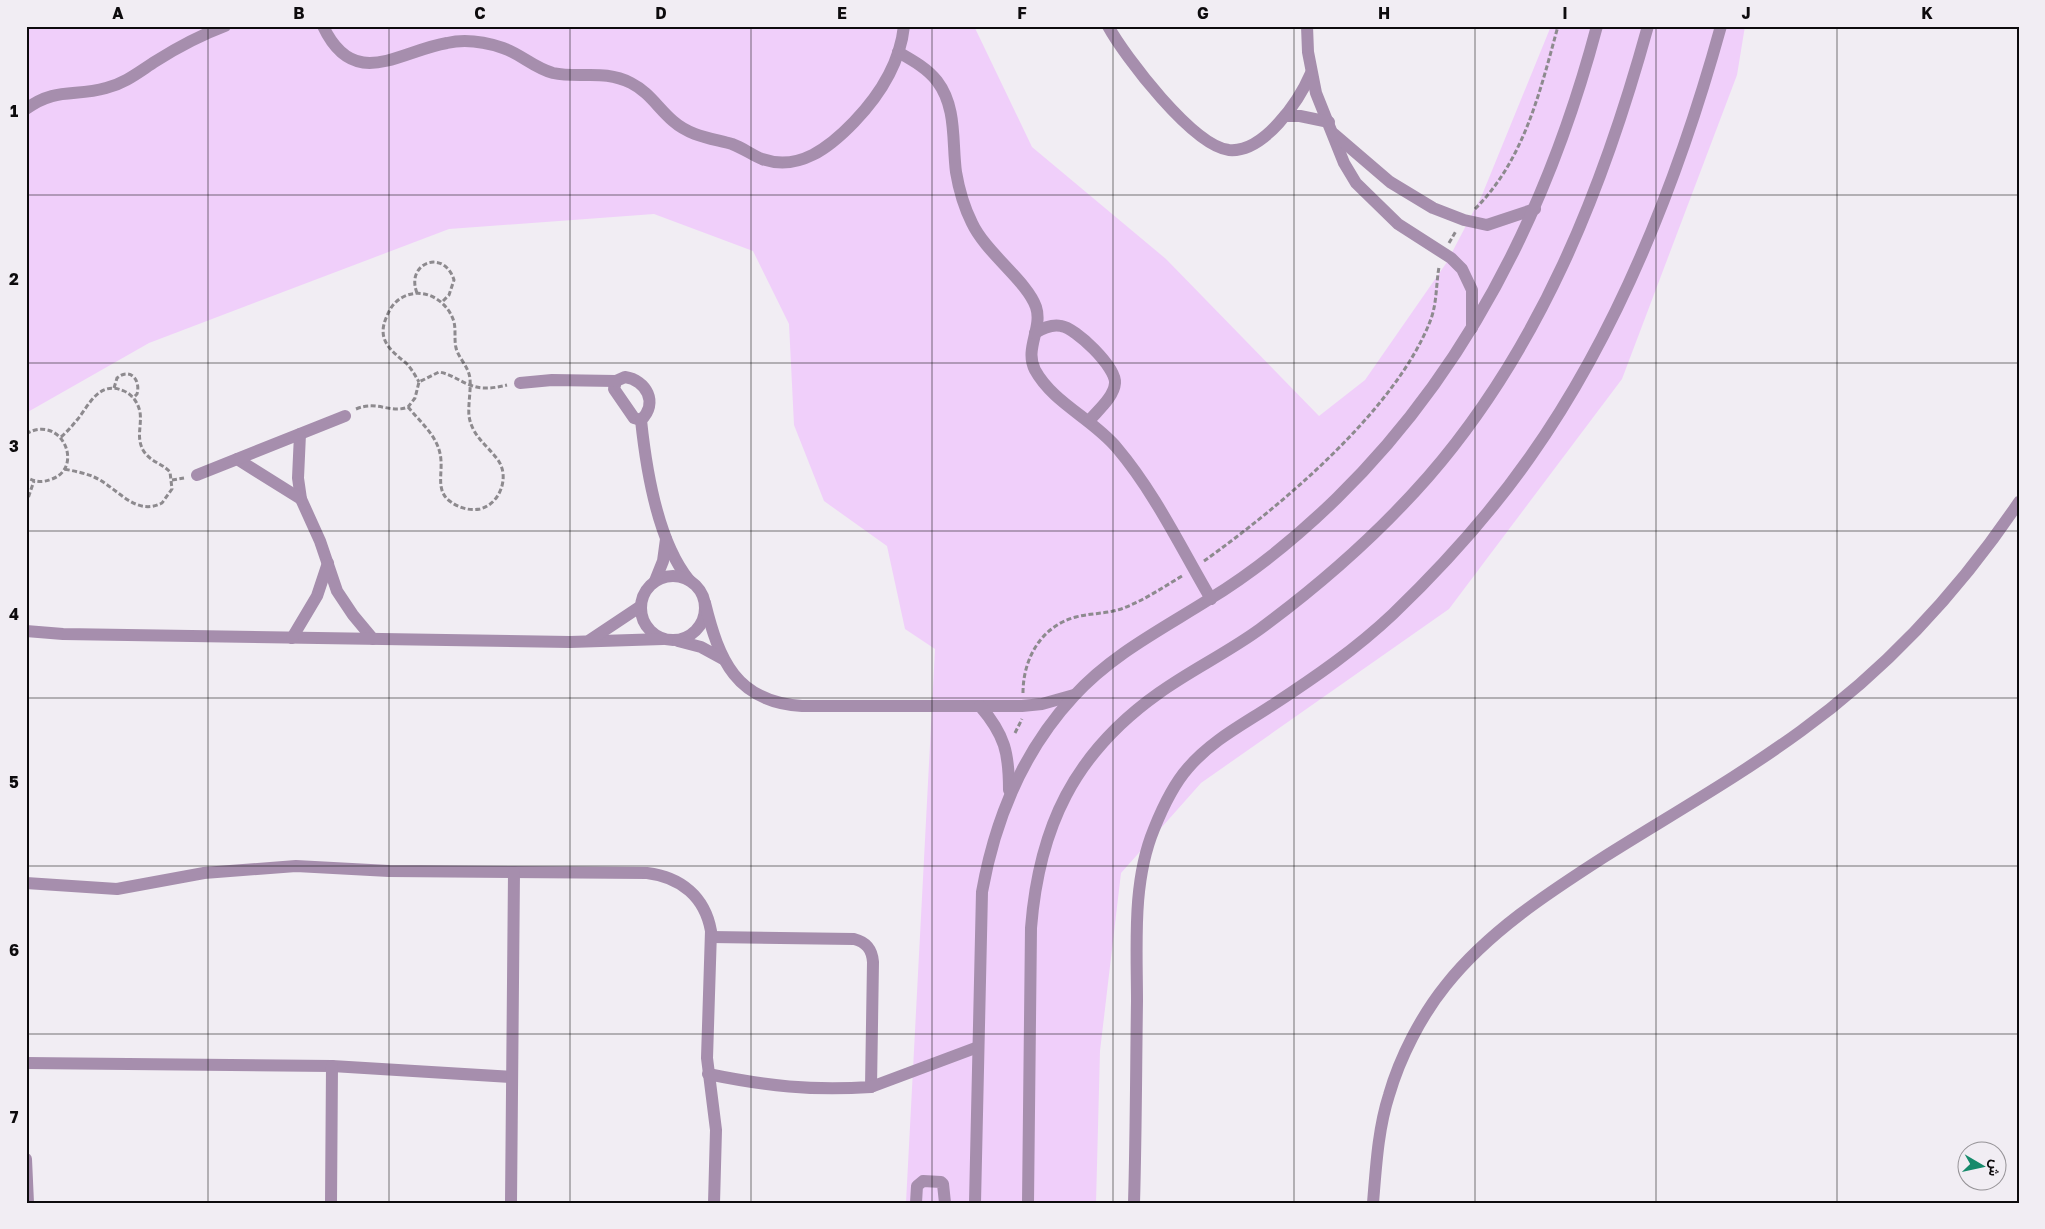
<svg xmlns="http://www.w3.org/2000/svg" width="2045" height="1229" font-family="'Golos Text',Vazirmatn,sans-serif">
  <style>
    .green { fill: #f0cffa }
    .lines { fill: none; stroke-linecap: round; stroke-linejoin: round }
    .path { stroke: #8d8a8e; stroke-width: 3; stroke-dasharray: 5 2.5; stroke-linecap: butt }
    .minor { stroke: #a68ead; stroke-width: 12 }
    .grid { fill: none; stroke: #0d0b0d; stroke-width: 1; stroke-opacity: 0.55 }
    .neatline { fill: none; stroke: #0d0b0d; stroke-width: 2 }
    .grid-label { font-size: 16px; text-anchor: middle; font-weight: bold; fill: #0d0b0d }
  </style>
  <rect width="100%" height="100%" fill="#f1edf3"/>
  <path class="green" d="M26,26H974L1032,147L1166,259L1319,416L1365,380L1447,262L1482,195L1551,26H1745L1737,75L1622,379L1449,609L1201,783L1121,873L1100,1051L1096,1203H906L935,649L905,629L887,546L824,501L794,425L789,324L753,251L654,214L449,229L149,343L26,413Z"/>
  <g class="lines">
    <g class="path">
      <path d="M1475,209C1524,160 1540,92 1558,26"/>
      <path d="M1449,243L1456,231"/>
      <path d="M417,293C405,263 444,248 454,280L449,295L442,302"/>
      <path d="M114,388L117,378C130,367 141,380 137,394L133,398"/>
      <path d="M408,407C422,424 440,438 441,461C442,476 436,492 451,502C459,508 470,511 480,509C500,504 510,477 498,460C487,445 472,436 469,416C468,404 471,391 470,379C469,367 459,359 456,348C454,339 456,330 454,322C448,301 424,286 403,297C395,301 390,308 387,316C376,339 390,350 406,363C411,368 415,375 419,382"/>
      <path d="M356,409C378,400 390,414 408,407L415,398L419,382L439,372C451,374 459,381 470,385C482,390 495,388 507,385"/>
      <path d="M26,434C61,413 85,467 52,479C42,483 35,482 26,477"/>
      <path d="M61,437C67,432 72,426 77,420C90,404 99,380 124,391C133,395 138,403 140,412C142,426 136,437 143,450C150,462 162,463 170,472L172,489L162,503C135,517 117,487 94,477C85,473 74,471 64,469"/>
      <path d="M172,480L184,478"/>
      <path d="M26,504L34,481"/>
      <path d="M1204,561C1281,506 1397,409 1431,319C1437,302 1436,284 1439,267"/>
      <path d="M1023,693C1023,659 1041,626 1076,617C1091,613 1106,614 1121,609C1143,601 1162,588 1182,576"/>
      <path d="M1015,733L1022,719"/>
    </g>
    <g class="minor">
      <path d="M323,26C354,92 399,51 447,43C465,39 485,42 503,48C521,54 534,68 553,73C581,79 603,69 631,83C649,92 658,108 673,121C690,136 710,138 732,144C743,148 752,155 762,159C799,172 830,147 854,122C879,96 900,63 904,26"/>
      <path d="M1108,26C1125,57 1193,146 1229,150C1264,153 1299,101 1311,73"/>
      <path d="M1307,26L1308,52L1316,93L1344,163L1356,183L1398,224L1451,258L1462,269L1472,290V328"/>
      <path d="M898,52C912,60 927,68 937,81C957,107 952,142 956,172C959,190 964,207 972,223C986,253 1027,281 1036,307C1043,328 1024,349 1035,370C1053,403 1093,419 1117,448C1155,493 1181,548 1211,599"/>
      <path d="M26,109C56,87 75,97 106,88C126,83 140,71 156,61C178,47 201,35 225,26"/>
      <path d="M1285,116H1300L1329,122"/>
      <path d="M1334,134L1390,182L1433,208L1464,220L1487,225L1535,209"/>
      <path d="M1035,333C1043,328 1052,324 1061,326C1076,328 1116,367 1115,383C1114,397 1098,410 1089,421"/>
      <path d="M625,377C646,380 659,403 641,420L634,418L614,389L616,381Z"/>
      <path d="M520,383L552,380L616,381"/>
      <path d="M641,420C646,468 658,542 689,580"/>
      <path d="M300,434L298,478L301,499L320,541L337,591L353,615L373,639"/>
      <path d="M237,459L301,499"/>
      <path d="M197,475L345,416"/>
      <circle cx="673" cy="608" r="32"/>
      <path d="M655,581L663,561L666,539"/>
      <path d="M705,603C719,660 736,702 802,706H1022L1042,704L1074,695"/>
      <path d="M26,631L63,634L570,642L663,639"/>
      <path d="M292,638L317,596L328,563"/>
      <path d="M590,640L641,606"/>
      <path d="M678,641L701,647L723,659"/>
      <path d="M980,706C1005,735 1009,753 1009,790"/>
      <path d="M26,883L117,889L204,873L296,866L389,871L647,873C681,877 705,897 711,931L707,1058L716,1130L714,1203"/>
      <path d="M26,1063L332,1066L512,1077"/>
      <path d="M708,1074C767,1086 811,1091 871,1087L873,962C872,949 866,942 854,939L711,937"/>
      <path d="M871,1087L978,1047"/>
      <path d="M26,1159L28,1203"/>
      <path d="M331,1203L332,1066"/>
      <path d="M511,1203L514,872"/>
      <path d="M916,1203L917,1186L923,1181L941,1182L943,1184L945,1203"/>
      <path d="M975,1203L982,892C995,819 1023,751 1074,696C1111,655 1162,629 1208,600C1254,572 1298,536 1337,498C1469,369 1550,203 1597,26"/>
      <path d="M1028,1203L1031,928C1039,827 1074,753 1159,693C1191,670 1227,653 1260,629C1321,584 1378,534 1428,477C1540,348 1603,189 1648,26"/>
      <path d="M1134,1203C1136,1135 1136,1068 1137,1001C1137,945 1132,882 1154,829C1162,809 1173,785 1188,768C1211,741 1242,725 1271,706C1314,678 1356,649 1393,614C1443,566 1490,514 1530,457C1619,331 1680,174 1721,26"/>
      <path d="M1373,1203C1376,1167 1378,1129 1389,1095C1400,1057 1421,1016 1446,985C1488,932 1548,893 1604,857C1669,816 1738,777 1801,731C1888,668 1959,591 2019,502"/>
    </g>
  </g>
  <path class="grid" d="M208,26V1203M389,26V1203M570,26V1203M751,26V1203M932,26V1203M1113,26V1203M1294,26V1203M1475,26V1203M1656,26V1203M1837,26V1203M26,195H2019M26,363H2019M26,531H2019M26,698H2019M26,866H2019M26,1034H2019"/>
  <rect width="2045" height="1229" fill="none" stroke="#f1edf3" stroke-width="55"/>
  <g transform="translate(1982 1166) rotate(99)"><circle r="24" fill="#f1edf3" stroke="#969397"/>
  <path d="M0-4L9 19L0 12L-9 19Z" fill="#168a6b"/>
  <text y="-8" font-size="14" font-weight="bold" text-anchor="middle" fill="#0d0b0d">ش</text>
  </g>
  <rect x="28" y="28" width="1990" height="1174" class="neatline"/>
  <g class="grid-label">
    <text x="118" y="19">A</text>
    <text x="299" y="19">B</text>
    <text x="480" y="19">C</text>
    <text x="661" y="19">D</text>
    <text x="842" y="19">E</text>
    <text x="1022" y="19">F</text>
    <text x="1203" y="19">G</text>
    <text x="1384" y="19">H</text>
    <text x="1565" y="19">I</text>
    <text x="1746" y="19">J</text>
    <text x="1927" y="19">K</text>
    <text x="14" y="117">1</text>
    <text x="14" y="285">2</text>
    <text x="14" y="452">3</text>
    <text x="14" y="620">4</text>
    <text x="14" y="788">5</text>
    <text x="14" y="956">6</text>
    <text x="14" y="1123">7</text>
  </g>
</svg>
